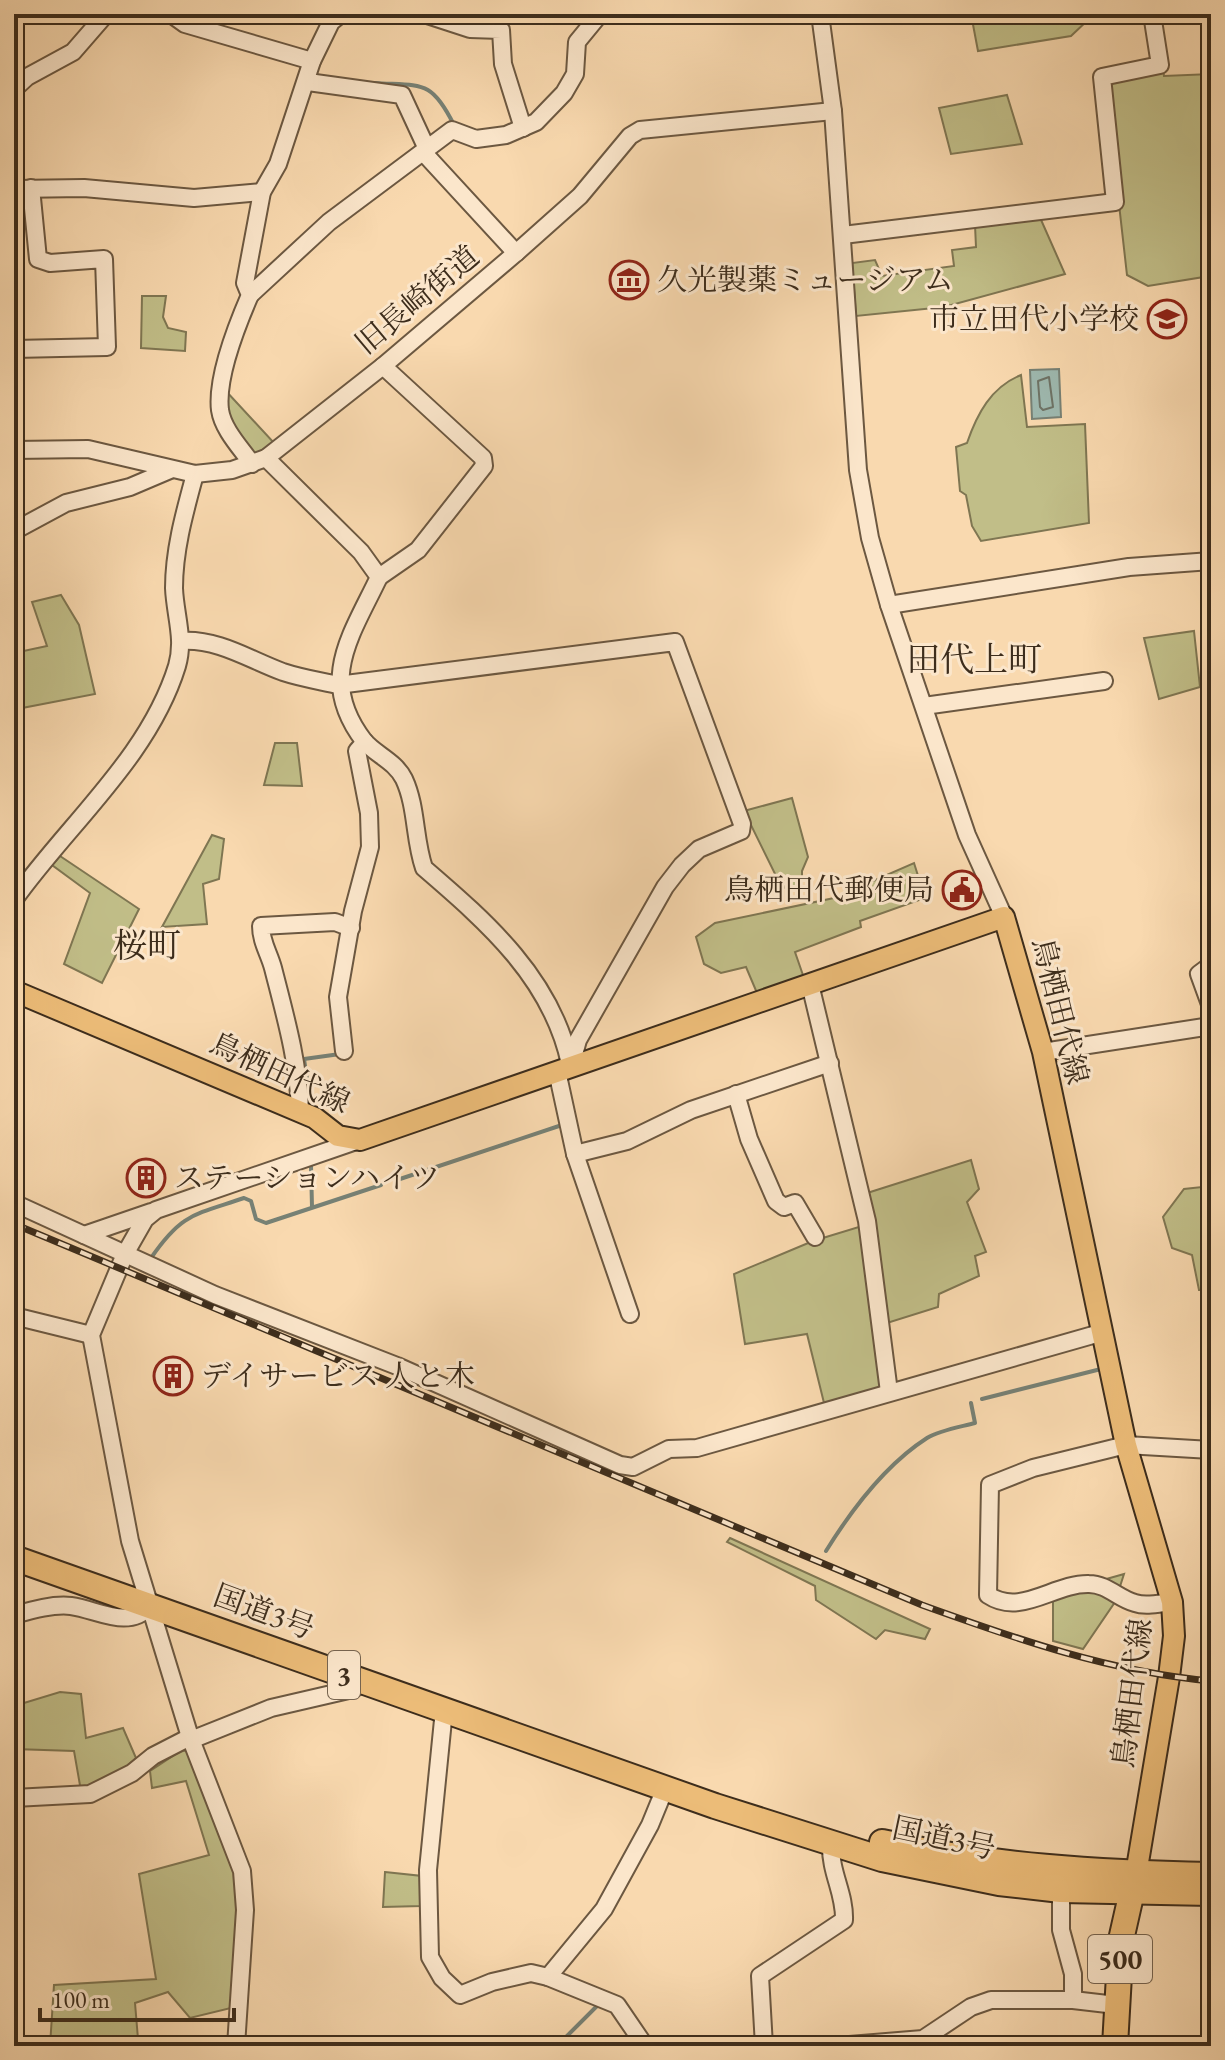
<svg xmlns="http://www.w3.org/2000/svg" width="1225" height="2060" font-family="'EB Garamond','Noto Serif JP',serif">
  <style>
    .green { fill: #c1be88; stroke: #7f7652; stroke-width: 2 }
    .water { fill: #9eb9b0; stroke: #778175; stroke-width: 2 }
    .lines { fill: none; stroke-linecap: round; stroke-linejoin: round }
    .shore { stroke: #6e7366; stroke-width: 2 }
    .stream { stroke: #778175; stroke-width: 4 }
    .minor-casing { stroke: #6c5841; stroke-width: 20 }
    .major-casing { stroke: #3d2d1c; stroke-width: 24 }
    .highway-casing { stroke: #3d2d1c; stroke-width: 28 }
    .minor { stroke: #fbe6cb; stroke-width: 16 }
    .major { stroke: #ecbc78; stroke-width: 20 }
    .highway { stroke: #ecbc78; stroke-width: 24 }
    .rail-casing { stroke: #3d2d1c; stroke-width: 7 }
    .rail { stroke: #fbe6cb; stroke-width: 4; stroke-dasharray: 12; stroke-linecap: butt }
    .labels { text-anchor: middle; stroke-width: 6; stroke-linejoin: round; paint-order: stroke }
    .shield { fill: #fbe6cb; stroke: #766450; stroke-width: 2 }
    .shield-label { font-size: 28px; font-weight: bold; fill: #3d2d1c }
    .poi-label { font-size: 30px; fill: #3d2d1c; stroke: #fbe6cb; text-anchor: start }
    .street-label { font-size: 30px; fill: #3d2d1c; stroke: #fbe6cb }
    .quarter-label { font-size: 34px; fill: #3d2d1c; stroke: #fbe6cb }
  </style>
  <rect width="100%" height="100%" fill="#f9d9af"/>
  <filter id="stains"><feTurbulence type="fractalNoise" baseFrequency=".0025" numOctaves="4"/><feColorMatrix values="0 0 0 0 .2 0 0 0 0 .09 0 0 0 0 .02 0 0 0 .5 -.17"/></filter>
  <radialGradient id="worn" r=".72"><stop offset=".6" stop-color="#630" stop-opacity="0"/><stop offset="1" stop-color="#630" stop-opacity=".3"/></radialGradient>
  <g class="green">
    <path d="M971,14H1108L1089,19L1071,36L978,51Z"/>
    <path d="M1163,68L1164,76L1211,74V327L1204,277L1148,286L1127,275L1105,80Z"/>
    <path d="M1007,95L1022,144L951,154L939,108Z"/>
    <path d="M1038,213L1065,274L944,307L856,316L852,263L875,260L882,276L954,266L952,250L976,247L975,225Z"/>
    <path d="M142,296H166L163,317L168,328L186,332L185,351L141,348Z"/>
    <path d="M1021,375L1027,427L1085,424L1089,523L981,541L972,526L966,495L960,491L956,447L967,443C977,414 991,387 1021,375Z"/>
    <path d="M225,390L275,444L254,456L230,428Z"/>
    <path d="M61,595L79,625L95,694L22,708L14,653L47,646L32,602Z"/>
    <path d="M1194,631L1200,687L1159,699L1144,638Z"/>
    <path d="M275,743H297L302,786L264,785Z"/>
    <path d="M792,798L808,857L802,871V884L792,891L781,886L744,811Z"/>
    <path d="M212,835L224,839L219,879L203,884L207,924L162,927Z"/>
    <path d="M60,856L139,909L102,983L64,964L90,893L52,865Z"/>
    <path d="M914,863L925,898L860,921L861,927L795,952L804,978L757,993L746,967L721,973L704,964L696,937L715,923L834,898Z"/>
    <path d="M971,1160L979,1189L967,1202L986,1252L975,1256L979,1276L939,1294L938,1307L887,1323L864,1194Z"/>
    <path d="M1211,1186V1290H1199L1192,1255L1172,1248L1163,1217L1184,1189Z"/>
    <path d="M862,1226L883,1389L825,1407L807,1334L745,1344L734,1274L813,1241Z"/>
    <path d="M730,1538L930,1629L925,1639L885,1630L876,1639L816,1600L815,1586L727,1542Z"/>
    <path d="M1124,1574L1115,1602L1083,1649L1053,1641V1594Z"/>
    <path d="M60,1692L81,1694L86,1738L123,1728L136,1758L115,1777L81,1791L74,1751L14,1749V1706Z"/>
    <path d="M182,1750L190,1752L235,1873L238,1909L231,2008L190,2018L168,1992L135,2003L138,2039L117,2046H50L54,1985L156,1979L139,1874L209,1855L186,1781L152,1788L150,1771Z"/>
    <path d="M385,1872L422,1876L421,1906L383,1907Z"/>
  </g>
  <path class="water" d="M1059,369L1061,417L1032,419L1030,370Z"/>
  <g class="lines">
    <path class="shore" d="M1049,377L1053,407L1043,410L1040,407L1038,381Z"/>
    <g class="stream">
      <path d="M347,16L357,14"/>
      <path d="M374,83C422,86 431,79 454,125"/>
      <path d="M308,1086L304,1059L340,1054"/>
      <path d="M311,1166L312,1207"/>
      <path d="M397,1180L562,1125L561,1121"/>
      <path d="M151,1258C182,1213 194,1215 244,1198L251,1201L256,1219L266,1223L381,1185"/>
      <path d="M14,1364L22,1328"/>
      <path d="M982,1399L1101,1369"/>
      <path d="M826,1551C852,1509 885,1465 927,1438C940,1430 960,1427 975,1423L971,1403"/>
      <path d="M557,2046L598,2005"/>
    </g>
    <g class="minor-casing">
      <g id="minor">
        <path d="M171,14L185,24L312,61"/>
        <path d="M424,14L470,29L501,30L503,64L523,128"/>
        <path d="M820,14L833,111L858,470L870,538L889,605L967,835L1004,917"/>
        <path d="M308,82L402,95L427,149"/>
        <path d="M14,89L27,77L73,52L106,14"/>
        <path d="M423,152L516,253"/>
        <path d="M14,189L84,188L194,198L262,192"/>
        <path d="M843,235L1115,202L1102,77L1160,65L1152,14"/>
        <path d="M250,295L329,222L452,130L476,139L506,135L536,122L564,93L575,74L577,42L600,14"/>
        <path d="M14,349L107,347L104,259L50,263L38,259L31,188"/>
        <path d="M14,450L88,449L195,474L232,470L266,458L383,366L516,253L580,196L630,136L640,130L833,111"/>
        <path d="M266,458L361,552L379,577C351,636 317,680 364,741C376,755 395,761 404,779C417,807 414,839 424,868C488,923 552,979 570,1064"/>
        <path d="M252,464C241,448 223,430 220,410C216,377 237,325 250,295L245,283L262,192L278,164L312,61L331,22L341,14"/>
        <path d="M14,531L66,503L130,487L170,470"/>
        <path d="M379,577L418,550L484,466L483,458L383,366"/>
        <path d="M889,605L1129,567L1211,561"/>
        <path d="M182,641C219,639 248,659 283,672C301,678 320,681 338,685L675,642L742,824L741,831L699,849L682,865L665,887L578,1040L571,1065"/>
        <path d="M924,706L1104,681"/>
        <path d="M14,900C68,824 149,757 177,666C185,639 175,615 174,588C174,549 185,511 195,474"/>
        <path d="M1211,965L1199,974L1211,1007"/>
        <path d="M810,984L867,1221L889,1392"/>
        <path d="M344,1051L338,997L353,911L370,847L369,813L357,751L365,742"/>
        <path d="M1043,1052L1211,1026"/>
        <path d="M557,1071L575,1154L630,1314"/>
        <path d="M736,1094L749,1139L776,1201L784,1207L795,1203L815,1237"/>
        <path d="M300,1112C299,1064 285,1015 273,968C269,953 261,942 261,926L335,922L351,928"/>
        <path d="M575,1154L627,1141L691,1110L830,1063"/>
        <path d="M14,1203L215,1295L397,1366L620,1465L633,1467L669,1449L697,1448L1100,1333"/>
        <path d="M84,1235L151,1212"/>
        <path d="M14,1316L91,1335"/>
        <path d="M1172,1602C1161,1603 1146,1607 1135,1603C1119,1599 1107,1584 1089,1584C1054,1583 1021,1617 988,1595L990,1485L1033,1468L1126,1445L1211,1450"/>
        <path d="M14,1615C32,1610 53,1604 71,1606C99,1610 128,1630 150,1606"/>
        <path d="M444,1710L428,1870L430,1957L442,1978L460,1995L492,1982L531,1973L548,1977L617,2005L645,2046"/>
        <path d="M191,1740L271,1708L353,1689L364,1682"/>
        <path d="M14,1798L90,1794L132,1773L153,1756L190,1737"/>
        <path d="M1061,1890V1930L1073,1974V2000"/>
        <path d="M548,1977L604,1909L650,1825L666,1786"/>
        <path d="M236,2046L245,1910L242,1871L190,1737L130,1541L91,1335L125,1254L145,1219L156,1210L359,1140"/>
        <path d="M764,2046L760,1976L844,1920C845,1893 830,1873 831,1844"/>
        <path d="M837,2046L923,2039L971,2007L991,2000H1073L1116,2005"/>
      </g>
    </g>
    <g class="major-casing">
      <path id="major" d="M14,991L315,1118L338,1136L360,1140L1004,917L1043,1052L1126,1445L1172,1602L1174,1636L1169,1677L1136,1874"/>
    </g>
    <g class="highway-casing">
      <g id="highway">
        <path d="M14,1558L715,1806L882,1859L999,1883L1061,1890L1211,1893"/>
        <path d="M882,1842C991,1866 1099,1873 1211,1875"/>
        <path d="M1115,2046L1121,1940L1135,1878"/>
      </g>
    </g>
    <use href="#minor" class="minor"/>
    <use href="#major" class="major"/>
    <use href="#highway" class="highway"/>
    <g class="rail-casing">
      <path id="rail" d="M14,1224L922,1605C1016,1639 1111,1672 1211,1681"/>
    </g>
    <use href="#rail" class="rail"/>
  </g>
  <defs>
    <g id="museum-ring" transform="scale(2)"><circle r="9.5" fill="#fbe6cb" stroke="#8f2418" stroke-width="1.5"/><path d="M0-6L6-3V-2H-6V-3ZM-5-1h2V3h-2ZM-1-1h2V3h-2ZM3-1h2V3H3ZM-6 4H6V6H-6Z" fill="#8f2418"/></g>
    <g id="school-ring" transform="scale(2)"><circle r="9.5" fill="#fbe6cb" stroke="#8f2418" stroke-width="1.5"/><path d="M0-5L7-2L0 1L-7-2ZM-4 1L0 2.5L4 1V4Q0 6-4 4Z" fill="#8f2418"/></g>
    <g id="civic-ring" transform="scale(2)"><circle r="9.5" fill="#fbe6cb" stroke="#8f2418" stroke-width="1.5"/><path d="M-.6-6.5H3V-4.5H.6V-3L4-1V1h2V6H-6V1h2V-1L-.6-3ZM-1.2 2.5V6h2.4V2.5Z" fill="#8f2418"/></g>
    <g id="building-ring" transform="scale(2)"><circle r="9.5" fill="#fbe6cb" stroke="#8f2418" stroke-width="1.5"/><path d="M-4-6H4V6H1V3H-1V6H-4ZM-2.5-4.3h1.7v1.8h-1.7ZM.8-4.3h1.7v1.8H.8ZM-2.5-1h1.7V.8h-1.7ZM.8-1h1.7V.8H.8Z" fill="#8f2418"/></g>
  </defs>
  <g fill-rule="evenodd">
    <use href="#museum-ring" x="629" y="280"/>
    <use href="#school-ring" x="1167" y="319"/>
    <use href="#civic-ring" x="962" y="890"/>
    <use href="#building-ring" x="146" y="1178"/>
    <use href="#building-ring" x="173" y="1376"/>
  </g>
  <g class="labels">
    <g class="shield">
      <rect x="328" y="1651" width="32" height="48" rx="6"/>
      <rect x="1088" y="1935" width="64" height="48" rx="6"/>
    </g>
    <g class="shield-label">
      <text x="344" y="1685">3</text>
      <text x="1120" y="1969">500</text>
    </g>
    <g class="poi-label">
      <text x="657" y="290">久光製薬ミュージアム</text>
      <text x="1139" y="329" text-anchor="end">市立田代小学校</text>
      <text x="934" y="900" text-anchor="end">鳥栖田代郵便局</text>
      <text x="174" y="1188">ステーションハイツ</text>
      <text x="201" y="1386">デイサービス 人と木</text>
    </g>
    <g class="street-label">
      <text transform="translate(417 300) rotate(-40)" y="10">旧長崎街道</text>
      <text transform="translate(1060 1011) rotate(76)" y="10">鳥栖田代線</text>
      <text transform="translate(280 1073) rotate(25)" y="10">鳥栖田代線</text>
      <text transform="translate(264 1612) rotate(20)" y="10">国道3号</text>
      <text transform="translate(1132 1693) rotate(-83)" y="10">鳥栖田代線</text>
      <text transform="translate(944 1838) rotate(12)" y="10">国道3号</text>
    </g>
    <g class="quarter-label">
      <text x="974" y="671">田代上町</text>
      <text x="147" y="957">桜町</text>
    </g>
  </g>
  <rect width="1225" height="2060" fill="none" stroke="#f9d9af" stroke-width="48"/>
  <rect x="16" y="16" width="1193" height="2028" fill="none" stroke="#3d2d1c" stroke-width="4"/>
  <rect x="24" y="24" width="1177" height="2012" fill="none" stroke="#3d2d1c" stroke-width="2"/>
  <path d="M40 2008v12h194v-12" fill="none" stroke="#3d2d1c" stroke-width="4"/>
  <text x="52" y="2008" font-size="24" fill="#3d2d1c" stroke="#fbe6cb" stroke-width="6" paint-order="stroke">100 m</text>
  <rect width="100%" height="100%" filter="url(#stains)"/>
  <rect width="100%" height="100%" fill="url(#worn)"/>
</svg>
